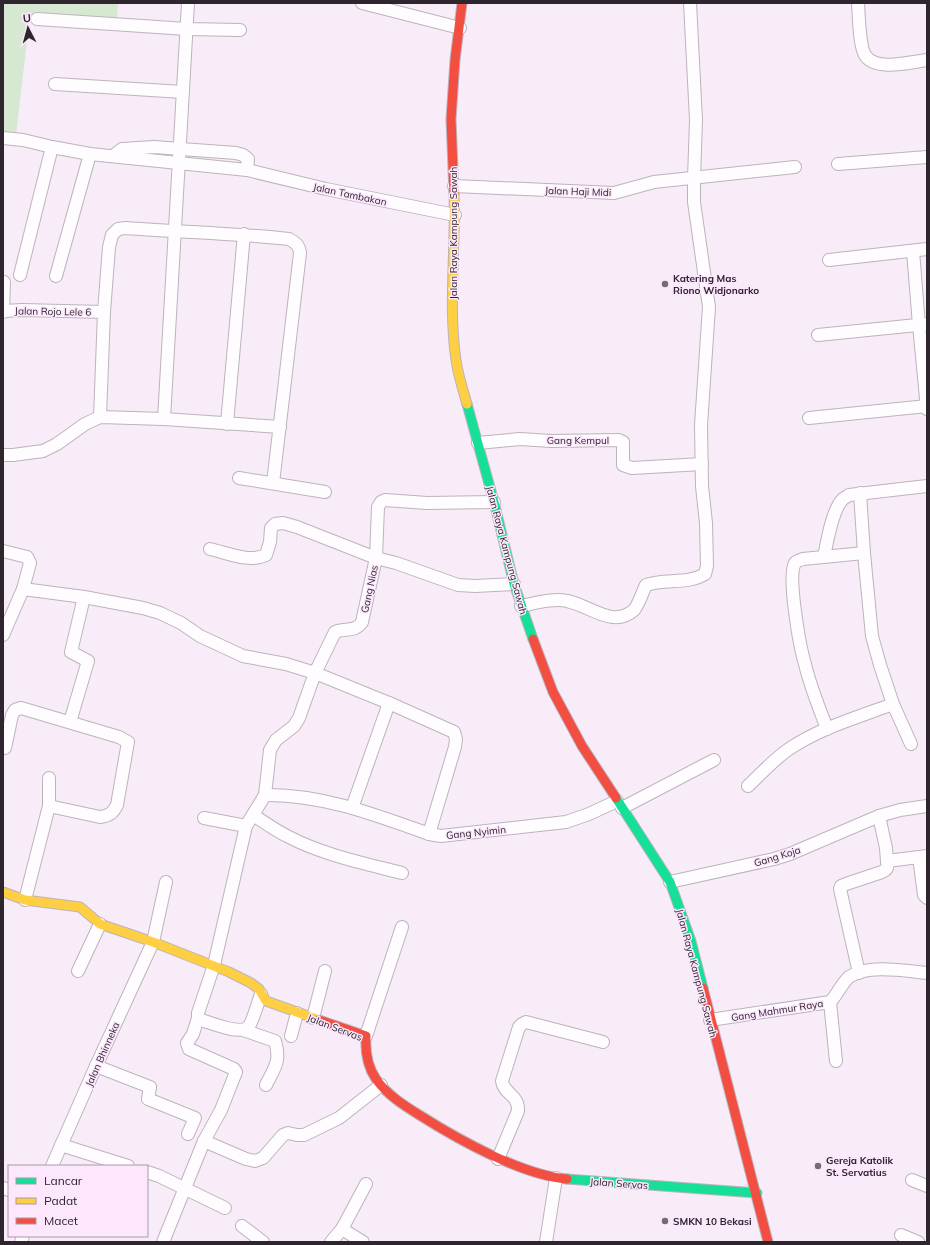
<svg xmlns="http://www.w3.org/2000/svg" width="930" height="1245" font-family="Mulish,sans-serif">
  <style>
    .green { fill: #d7e8d2 }
    .lines { fill: none; stroke-linecap: round; stroke-linejoin: round }
    .street-casing { stroke: #bdb3bd; stroke-width: 14 }
    .fast-casing { stroke: #bdb3bd; stroke-width: 11 }
    .slow-casing { stroke: #bdb3bd; stroke-width: 11 }
    .jam-casing { stroke: #bdb3bd; stroke-width: 11 }
    .street { stroke: #fefcfe; stroke-width: 12 }
    .fast { stroke: #16e098; stroke-width: 9 }
    .slow { stroke: #ffcf43; stroke-width: 9 }
    .jam { stroke: #f24e42; stroke-width: 9 }
    .poi-dot { fill: #746b75; stroke: #fce7fd; stroke-width: 1.5 }
    .labels { text-anchor: middle; stroke-width: 3; stroke-linejoin: round; paint-order: stroke }
    .street-label { font-size: 10px; fill: #2e252f; stroke: #fce7fd }
    .poi-label { font-size: 10px; font-weight: bold; fill: #2e252f; stroke: #fce7fd; text-anchor: start }
  </style>
  <rect width="100%" height="100%" fill="#f7ecf8"/>
  <path class="green" d="M3,3H118L117,21L30,15L16,135H3Z"/>
  <g class="lines">
    <g class="street-casing">
      <g id="street">
        <path d="M362,3L460,28"/>
        <path d="M858,3C859,16 859,45 865,55C875,72 911,62 927,60"/>
        <path d="M37,19L187,29L240,30"/>
        <path d="M55,84L183,92"/>
        <path d="M3,138L23,140L52,147L90,154L247,170L326,189L455,215"/>
        <path d="M113,156L122,149L154,147L236,153L243,155L248,159L247,170"/>
        <path d="M838,164L927,157"/>
        <path d="M454,186L614,193L654,182L795,167"/>
        <path d="M913,251L919,325L927,409"/>
        <path d="M829,260L927,249"/>
        <path d="M20,275L52,147"/>
        <path d="M56,276L90,154"/>
        <path d="M3,311L22,310L104,312"/>
        <path d="M3,312L4,282"/>
        <path d="M818,335L927,324"/>
        <path d="M100,417L104,312L109,247L112,235L118,229L126,228C180,232 234,233 289,239C296,243 299,245 300,253L273,483"/>
        <path d="M809,418L927,406"/>
        <path d="M164,419L188,3"/>
        <path d="M227,424L244,234"/>
        <path d="M478,443L520,439L551,441L619,440L623,442V465L632,468L702,464"/>
        <path d="M3,455H13L43,451L57,444L85,424L100,417L164,419L280,427"/>
        <path d="M239,478L325,492"/>
        <path d="M860,493L864,553L872,636L880,665L893,704L911,744"/>
        <path d="M210,549C228,553 249,563 266,555L270,542L271,528L275,524L283,523L297,527L376,558L378,507L381,502L385,500L427,503L494,502"/>
        <path d="M3,551L27,557L30,563L23,589L3,635"/>
        <path d="M824,557C827,542 832,511 842,500C843,498 847,497 849,495L927,486"/>
        <path d="M23,589L84,597L143,608L160,613L181,623L200,636L243,656L286,664L315,673L389,703L454,732L456,739L455,747L429,834"/>
        <path d="M521,606C536,603 553,598 567,601C589,605 613,629 634,610C638,606 643,591 646,585C665,578 687,585 705,574L707,566L706,523L702,486L701,425L709,307L694,202V179L696,120L690,3"/>
        <path d="M70,722L88,661L71,652L84,597"/>
        <path d="M827,729C819,707 810,686 805,664C800,648 787,576 795,563C796,561 800,560 803,559L864,553"/>
        <path d="M5,748L12,715L15,710L21,708L119,737L128,742L117,805C113,813 109,816 100,817L49,806L25,900"/>
        <path d="M748,786C761,774 774,759 789,749C820,728 858,717 893,704"/>
        <path d="M265,795C321,794 376,815 429,834L441,836L566,822L589,814L617,801"/>
        <path d="M49,806V778"/>
        <path d="M352,808L389,703"/>
        <path d="M622,808L714,760"/>
        <path d="M253,815C264,822 275,830 287,836C323,855 363,863 402,873"/>
        <path d="M879,816L886,848L887,861L927,856"/>
        <path d="M204,818L246,826"/>
        <path d="M919,857L924,895L927,898"/>
        <path d="M670,882L774,859L790,854L879,816L900,810L927,806"/>
        <path d="M78,971L100,924"/>
        <path d="M859,973L840,889L841,886L846,884L882,872C888,869 888,867 887,861"/>
        <path d="M261,994C258,1002 253,1021 249,1026C241,1036 212,1023 201,1020L198,1018V1013L214,965L246,826L265,795L270,750L276,740L294,726L299,718L315,673L335,632C345,628 356,632 362,622L376,558L396,563L458,585L475,586L514,584"/>
        <path d="M830,1002L836,1061"/>
        <path d="M313,1018L325,971"/>
        <path d="M710,1020L830,1002C837,995 842,983 849,977C868,964 905,971 927,973"/>
        <path d="M243,1030L275,1041C281,1061 275,1067 266,1085"/>
        <path d="M291,1036L297,1013"/>
        <path d="M366,1036L402,927"/>
        <path d="M96,1066L150,1087L148,1099L195,1118L188,1134"/>
        <path d="M204,1141L246,1159L255,1161L263,1158L283,1135L288,1133L297,1135H304L339,1118L381,1085"/>
        <path d="M61,1145L128,1166"/>
        <path d="M498,1159L518,1111C519,1094 504,1095 502,1081L519,1027L522,1024L526,1022L603,1042"/>
        <path d="M52,1166L96,1066L153,942L166,882"/>
        <path d="M147,1172L159,1176L225,1208"/>
        <path d="M912,1180L927,1186"/>
        <path d="M3,1188L9,1190"/>
        <path d="M242,1226L263,1242"/>
        <path d="M342,1229L363,1242"/>
        <path d="M901,1235L918,1242"/>
        <path d="M21,1242L23,1236"/>
        <path d="M163,1242L204,1141L221,1110L236,1072L234,1069L189,1049L187,1043L193,1034L198,1018"/>
        <path d="M331,1242L342,1229L366,1184"/>
        <path d="M546,1242L556,1178"/>
      </g>
    </g>
    <g class="fast-casing">
      <g id="fast">
        <path d="M467,404L494,502L514,584L533,639"/>
        <path d="M616,798L670,882L691,941L703,988"/>
        <path d="M567,1179L757,1193"/>
      </g>
    </g>
    <g class="slow-casing">
      <g id="slow">
        <path d="M454,194C456,249 448,306 456,360C458,375 463,390 467,404"/>
        <path d="M3,892L25,900L80,907L100,924L153,942L229,972L251,983L259,989L266,1001L319,1020"/>
      </g>
    </g>
    <g class="jam-casing">
      <g id="jam">
        <path d="M454,194L451,119L455,60L462,3"/>
        <path d="M533,639L553,692L582,746L616,798"/>
        <path d="M703,988L768,1242"/>
        <path d="M319,1020L366,1036C365,1052 367,1066 376,1079C387,1095 405,1106 421,1116C459,1140 522,1175 567,1179"/>
      </g>
    </g>
    <use href="#street" class="street"/>
    <use href="#fast" class="fast"/>
    <use href="#slow" class="slow"/>
    <use href="#jam" class="jam"/>
  </g>
  <g class="poi-dot">
    <circle cx="665" cy="284" r="4"/>
    <circle cx="818" cy="1166" r="4"/>
    <circle cx="665" cy="1221" r="4"/>
  </g>
  <g class="labels">
    <g class="street-label">
      <text transform="translate(578 191) rotate(2)" y="4">Jalan Haji Midi</text>
      <text transform="translate(350 194) rotate(12)" y="4">Jalan Tambakan</text>
      <text transform="translate(453 233) rotate(-90)" y="4">Jalan Raya Kampung Sawah</text>
      <text transform="translate(53 311) rotate(1)" y="4">Jalan Rojo Lele 6</text>
      <text x="578" y="444">Gang Kempul</text>
      <text transform="translate(507 550) rotate(75)" y="4">Jalan Raya Kampung Sawah</text>
      <text transform="translate(369 589) rotate(-78)" y="4">Gang Nias</text>
      <text transform="translate(476 832) rotate(-6)" y="4">Gang Nyimin</text>
      <text transform="translate(777 856) rotate(-17)" y="4">Gang Koja</text>
      <text transform="translate(697 973) rotate(75)" y="4">Jalan Raya Kampung Sawah</text>
      <text transform="translate(777 1010) rotate(-9)" y="4">Gang Mahmur Raya</text>
      <text transform="translate(335 1027) rotate(21)" y="4">Jalan Servas</text>
      <text transform="translate(102 1054) rotate(-66)" y="4">Jalan Bhinneka</text>
      <text transform="translate(619 1183) rotate(4)" y="4">Jalan Servas</text>
    </g>
    <g class="poi-label">
      <text x="673" y="282">Katering Mas<tspan x="673" dy="12">Riono Widjonarko</tspan></text>
      <text x="826" y="1164">Gereja Katolik<tspan x="826" dy="12">St. Servatius</tspan></text>
      <text x="673" y="1225">SMKN 10 Bekasi</text>
    </g>
  </g>
  <rect width="930" height="1245" fill="none" stroke="#2e252f" stroke-width="8"/>
  <rect x="8" y="1165" width="140" height="72" fill="#fce7fd" stroke="#aa99ab"/>
  <rect x="16" y="1178" width="20" height="6" fill="#16e098" stroke="#aa99ab"/>
  <text x="44" y="1185" font-size="12" fill="#2e252f">Lancar</text>
  <rect x="16" y="1198" width="20" height="6" fill="#ffcf43" stroke="#aa99ab"/>
  <text x="44" y="1205" font-size="12" fill="#2e252f">Padat</text>
  <rect x="16" y="1218" width="20" height="6" fill="#f24e42" stroke="#aa99ab"/>
  <text x="44" y="1225" font-size="12" fill="#2e252f">Macet</text>
  <g transform="translate(28 28) rotate(354)" stroke="#fce7fd" stroke-width="3" paint-order="stroke">
  <path d="M0-3L7 15L0 10L-7 15Z" fill="#2e252f"/>
  <text y="-6" font-size="11" font-weight="bold" text-anchor="middle" fill="#2e252f">U</text>
  </g>
</svg>
